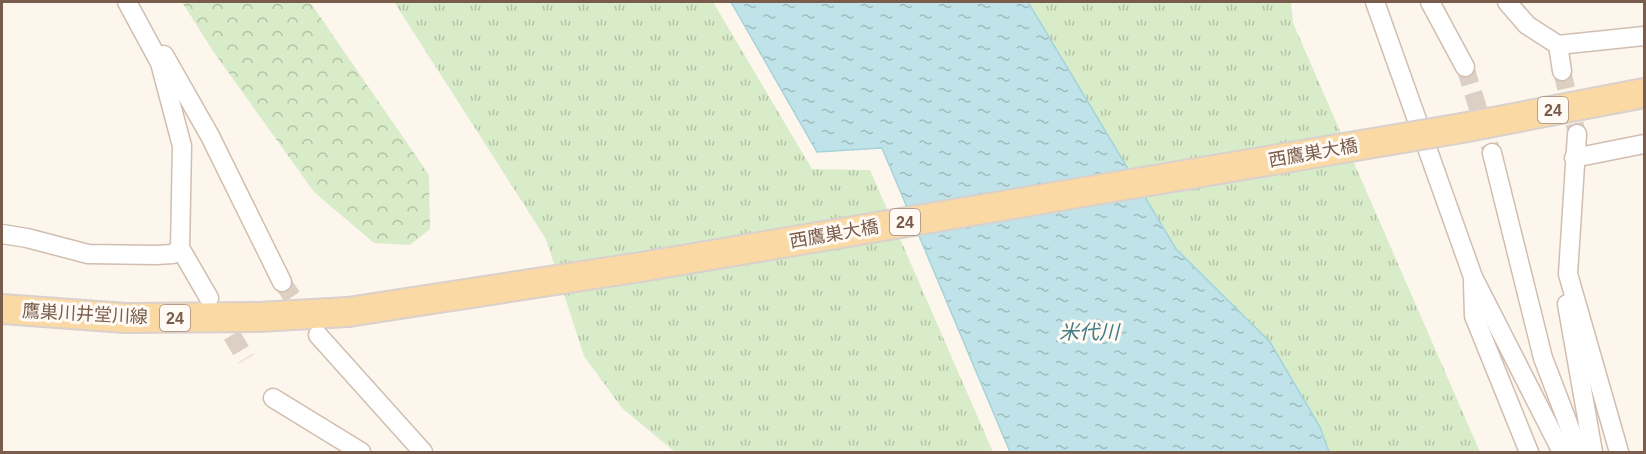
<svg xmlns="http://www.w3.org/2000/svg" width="1646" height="454" font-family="Arial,'Noto Sans JP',sans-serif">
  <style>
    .grass { fill: url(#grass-tufts) }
    .forest { fill: url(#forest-crowns) }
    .water { fill: url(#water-ripples); stroke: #a5d3da; stroke-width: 1.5 }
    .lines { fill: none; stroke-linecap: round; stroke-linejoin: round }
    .minor-tunnel { stroke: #dcd0c4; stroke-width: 18; stroke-dasharray: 18 9; stroke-linecap: butt }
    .minor-casing { stroke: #d1beb0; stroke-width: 21 }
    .primary-casing { stroke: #dad1cd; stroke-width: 32 }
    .minor { stroke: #fff; stroke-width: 18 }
    .primary { stroke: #fbd9a5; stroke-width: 28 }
    .primary-bridge-casing { stroke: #dad1cd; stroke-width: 32; stroke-linecap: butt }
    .primary-bridge { stroke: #fbd9a5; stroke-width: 28 }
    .labels { text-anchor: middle; stroke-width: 6; stroke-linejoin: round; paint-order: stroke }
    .shield { fill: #fffaf3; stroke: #a28b7f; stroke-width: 1.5 }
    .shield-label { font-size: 16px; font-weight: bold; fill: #7a5c4d }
    .street-label { font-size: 18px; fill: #7a5c4d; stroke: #fffaf3 }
    .water-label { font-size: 20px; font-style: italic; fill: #437c86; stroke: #fffaf3 }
  </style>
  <defs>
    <pattern id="grass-tufts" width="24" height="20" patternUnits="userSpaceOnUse" patternTransform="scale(1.5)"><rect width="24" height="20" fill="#d8ecc9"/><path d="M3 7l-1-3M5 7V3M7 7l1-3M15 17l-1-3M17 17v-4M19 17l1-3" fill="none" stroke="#b4c2a5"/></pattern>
    <pattern id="forest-crowns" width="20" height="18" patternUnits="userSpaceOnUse" patternTransform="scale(1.5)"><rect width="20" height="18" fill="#d8ecc9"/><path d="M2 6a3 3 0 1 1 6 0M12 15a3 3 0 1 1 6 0" fill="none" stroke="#b4c2a5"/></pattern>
    <pattern id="water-ripples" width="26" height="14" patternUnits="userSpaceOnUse" patternTransform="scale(1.5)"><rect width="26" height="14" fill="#bfe3e8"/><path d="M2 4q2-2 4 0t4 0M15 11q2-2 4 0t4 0" fill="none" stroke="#a0bbbe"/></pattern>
  </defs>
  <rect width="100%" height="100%" fill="#fdf6ec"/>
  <g class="grass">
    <path d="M394,2H713L812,169L870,170L993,452H675L622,408L584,356L546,239Z"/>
    <path d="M1028,2H1291L1293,23L1480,452H1329L1320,426L1270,342L1176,249Z"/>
  </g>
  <path class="forest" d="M182,2H310L429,175L430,229L410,245L374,243L314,192L213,51Z"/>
  <path class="water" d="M731,2H1028L1176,249L1270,342L1320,427L1329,452H1010L882,148L817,152Z"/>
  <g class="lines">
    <g class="minor-tunnel">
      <path d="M1465,67L1492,153"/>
      <path d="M1562,71L1577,134"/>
      <path d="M282,282L309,321"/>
      <path d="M218,312L246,359"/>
    </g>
    <g class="minor-casing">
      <g id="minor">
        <path d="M1375,2L1473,277L1562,452"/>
        <path d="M1430,2L1465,67"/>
        <path d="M1507,2L1527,25L1558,45L1644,36"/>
        <path d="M1558,45L1562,71"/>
        <path d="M164,55L210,136L282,282"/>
        <path d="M1577,134L1568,274L1619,452"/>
        <path d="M1492,153L1543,358L1579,452"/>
        <path d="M1574,158L1644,144"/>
        <path d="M2,234L27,238L88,254L156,255L173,254L180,248L182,146L160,63L127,2"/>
        <path d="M180,248L209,298"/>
        <path d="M1473,282L1474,316L1529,452"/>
        <path d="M1567,304L1593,452"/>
        <path d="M318,335L423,452"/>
        <path d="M273,398L361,452"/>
      </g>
    </g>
    <g class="primary-casing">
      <g id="primary">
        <path d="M1462,128L1644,93"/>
        <path d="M2,309L126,318L258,317L348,312"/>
      </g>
    </g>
    <use href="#minor" class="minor"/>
    <use href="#primary" class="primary"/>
    <g class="primary-bridge-casing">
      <path id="primary-bridge" d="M348,312L641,267L1462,128"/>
    </g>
    <use href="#primary-bridge" class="primary-bridge"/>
  </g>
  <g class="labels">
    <g class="shield">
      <rect x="1538" y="97" width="30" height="26" rx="4.5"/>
      <rect x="890" y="209" width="30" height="26" rx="4.5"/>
      <rect x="160" y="305" width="30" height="26" rx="4.5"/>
    </g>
    <g class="shield-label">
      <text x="1553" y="116">24</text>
      <text x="905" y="228">24</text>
      <text x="175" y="324">24</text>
    </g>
    <g class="street-label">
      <text transform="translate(1313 153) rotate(-10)" y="6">西鷹巣大橋</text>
      <text transform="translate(834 234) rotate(-10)" y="6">西鷹巣大橋</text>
      <text transform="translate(85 314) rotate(3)" y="6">鷹巣川井堂川線</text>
    </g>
    <g class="water-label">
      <text x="1089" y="339">米代川</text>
    </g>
  </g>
  <rect width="1646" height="454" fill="none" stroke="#7a5c4d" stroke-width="6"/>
</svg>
